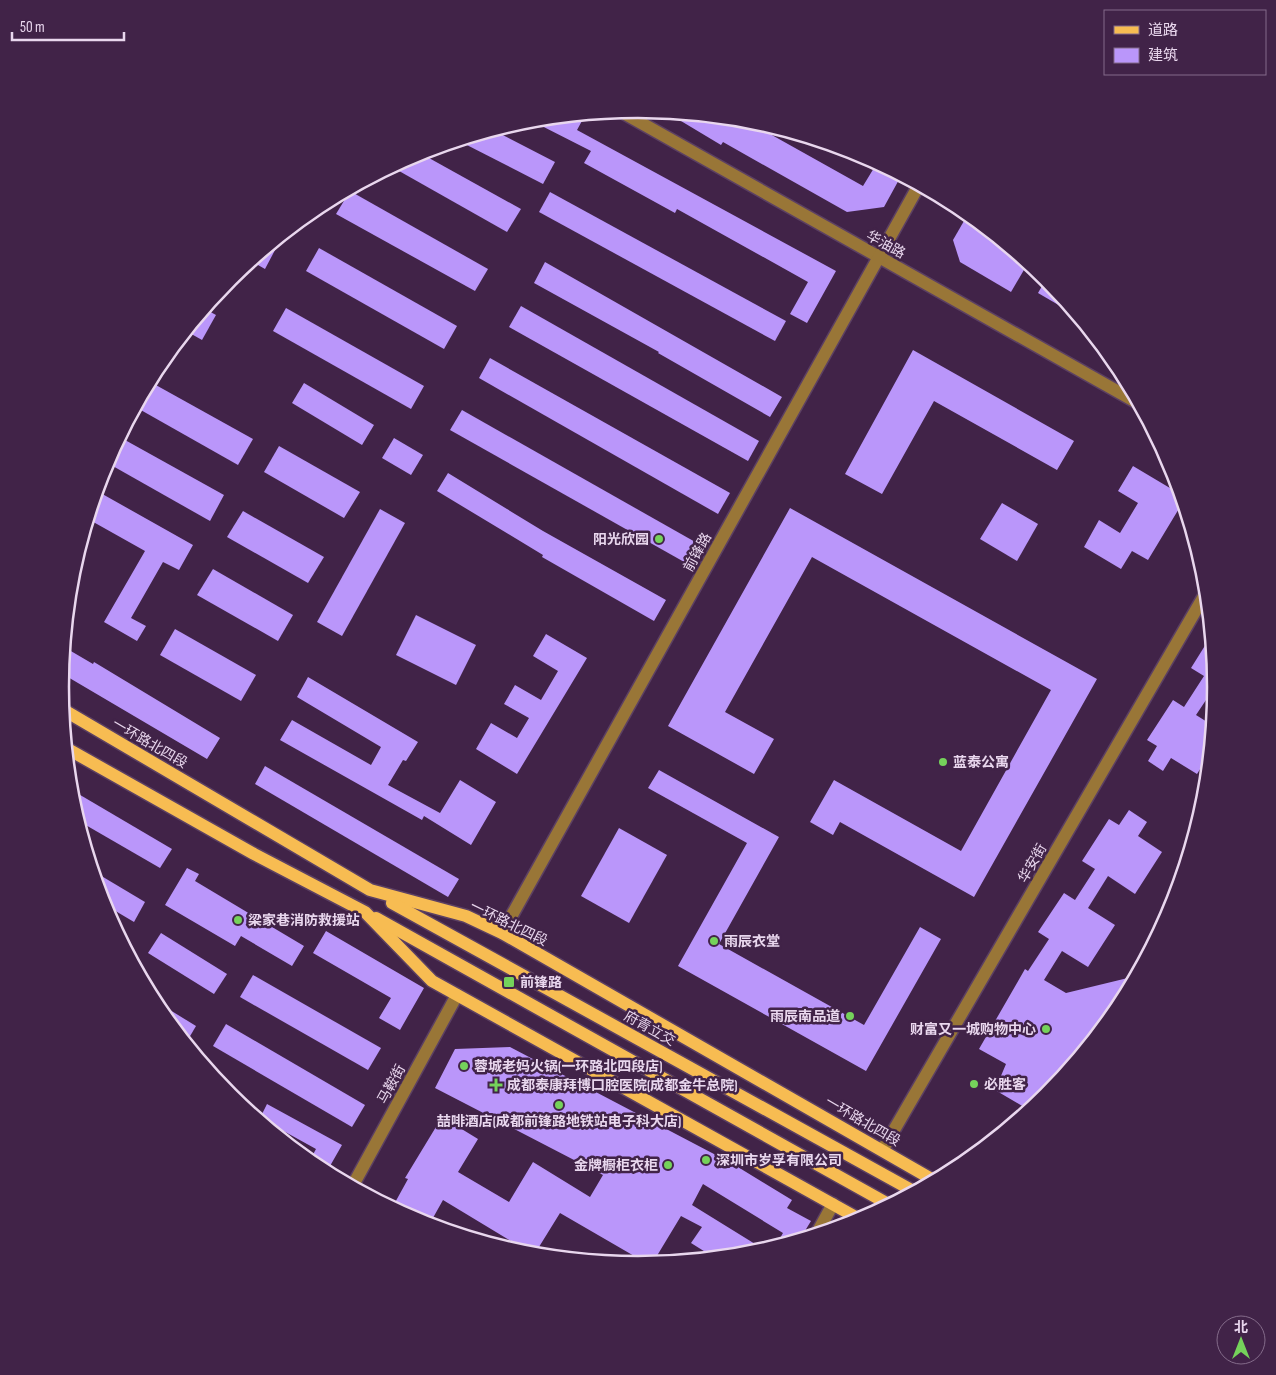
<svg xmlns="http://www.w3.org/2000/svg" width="1276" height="1375" font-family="'Sofia Sans Condensed','Noto Sans SC',sans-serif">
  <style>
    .building { fill: #ba96fa }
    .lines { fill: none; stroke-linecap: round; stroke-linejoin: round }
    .minor-casing { stroke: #5c4063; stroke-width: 15 }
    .major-casing { stroke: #5c4063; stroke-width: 15 }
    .minor { stroke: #997637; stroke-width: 12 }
    .major { stroke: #f7bc52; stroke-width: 12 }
    .poi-dot { fill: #75d25b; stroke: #412348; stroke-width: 2 }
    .labels { text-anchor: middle; stroke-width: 5; stroke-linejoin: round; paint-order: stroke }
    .street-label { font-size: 14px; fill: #e9d7ee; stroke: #412348 }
    .poi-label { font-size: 14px; font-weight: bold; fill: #e9d7ee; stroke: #412348; text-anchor: start }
    .rim { fill: none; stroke: #e9d7ee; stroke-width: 2.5 }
  </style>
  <rect width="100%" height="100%" fill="#412348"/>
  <g class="building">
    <path d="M666,112L745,120L863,186L877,163L901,176L884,207L847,212L723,142L721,145Z"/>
    <path d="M576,116L583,119L577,130L836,271L807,323L790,314L808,282L677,209L675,213L584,163L591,151L530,120Z"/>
    <path d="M493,130L555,162L543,184L459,141Z"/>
    <path d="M420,153L521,209L507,232L392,167Z"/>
    <path d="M350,191L488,269L475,291L336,214Z"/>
    <path d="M550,192L786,321L775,341L539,212Z"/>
    <path d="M968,214L1028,263L1011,292L960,262L953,240Z"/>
    <path d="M283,235L265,269L251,261L260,254Z"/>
    <path d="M319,248L457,326L444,349L306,271Z"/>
    <path d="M545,262L782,397L770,417L658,353L659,352L534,283Z"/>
    <path d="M1046,279L1075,313L1074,314L1038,293Z"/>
    <path d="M521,306L759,441L748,461L509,327Z"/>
    <path d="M286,308L424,386L411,409L273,331Z"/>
    <path d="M205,309L216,315L202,340L186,331Z"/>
    <path d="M913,350L1074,441L1057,470L934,401L882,494L845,474Z"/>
    <path d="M490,358L730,493L718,514L479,378Z"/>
    <path d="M304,383L374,425L362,445L292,403Z"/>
    <path d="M154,384L253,439L238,465L139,409Z"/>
    <path d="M462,410L697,543L686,563L450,430Z"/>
    <path d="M394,438L423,455L411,475L382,458Z"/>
    <path d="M125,440L224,495L210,521L111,465Z"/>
    <path d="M279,446L360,492L344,518L264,472Z"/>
    <path d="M1133,466L1180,494L1183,502L1148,560L1132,551L1121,569L1084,547L1099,520L1120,533L1138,503L1118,491Z"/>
    <path d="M448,473L543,531L666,600L654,621L542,557L543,555L437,491Z"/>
    <path d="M97,491L193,545L179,570L163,562L131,618L146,626L137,641L104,622L145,551L88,519Z"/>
    <path d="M1002,503L1038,524L1017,561L980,539Z"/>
    <path d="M790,508L1097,679L974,897L840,822L833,835L810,822L834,780L961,851L1051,690L812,557L725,712L774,739L754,774L668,726Z"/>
    <path d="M380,509L405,523L342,636L317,622Z"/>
    <path d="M243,511L324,557L308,583L227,537Z"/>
    <path d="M213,569L293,615L278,641L197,595Z"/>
    <path d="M416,615L476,645L456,685L396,655Z"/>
    <path d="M175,629L256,675L241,701L160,655Z"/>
    <path d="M546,634L587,658L517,774L476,749L491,723L517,738L529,718L504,704L515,685L541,700L558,671L533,656Z"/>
    <path d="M1211,636L1216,685L1196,715L1212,725L1209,755L1197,774L1171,758L1163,771L1148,761L1157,746L1147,740L1173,700L1184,707L1204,676L1191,668Z"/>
    <path d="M64,647L93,664L94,662L220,738L207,759L61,673Z"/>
    <path d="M308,677L418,742L406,761L403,760L388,785L440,813L460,780L496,802L471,845L424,816L422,820L280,740L292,720L371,765L381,747L297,697Z"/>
    <path d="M265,766L459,879L448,897L255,784Z"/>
    <path d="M659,770L779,837L719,944L864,1025L920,927L941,939L866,1071L678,966L747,843L648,788Z"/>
    <path d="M70,789L172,849L160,868L77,820Z"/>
    <path d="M1129,810L1147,822L1138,836L1162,852L1135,894L1108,876L1088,908L1115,925L1088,967L1062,951L1044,980L1066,993L1136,976L1118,1009L1046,1096L1029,1110L995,1090L1006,1064L979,1049L1025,969L1028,971L1049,939L1038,932L1064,893L1075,900L1095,869L1082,861L1109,819L1119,825Z"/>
    <path d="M619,828L667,855L629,923L581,896Z"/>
    <path d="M187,868L199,874L195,881L304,946L292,966L241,936L235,946L165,905Z"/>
    <path d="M93,871L145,902L134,922L102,903Z"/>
    <path d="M326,931L424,988L400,1030L379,1018L391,998L313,953Z"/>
    <path d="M161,933L227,974L214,994L148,953Z"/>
    <path d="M253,975L381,1048L368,1070L240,997Z"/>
    <path d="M152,999L196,1026L186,1043L157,1008Z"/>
    <path d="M226,1024L365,1105L352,1127L213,1046Z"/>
    <path d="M510,1047L733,1164L792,1200L787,1208L811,1221L800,1239L775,1247L783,1233L703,1184L692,1205L765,1250L750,1254L715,1258L691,1243L702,1227L681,1216L652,1264H648L560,1213L534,1255L443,1200L429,1225L392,1208L408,1179L405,1178L442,1117L478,1139L458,1172L509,1202L533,1162L590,1197L603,1175L435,1088L455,1049Z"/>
    <path d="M267,1104L342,1145L326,1173L309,1162L316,1149L260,1118Z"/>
  </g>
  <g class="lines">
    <g class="minor-casing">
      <g id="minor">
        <path d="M620,111L1138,403"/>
        <path d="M502,933L919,185"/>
        <path d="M883,1149L1207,591"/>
        <path d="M352,1187L457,995"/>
        <path d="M816,1235L833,1204"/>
      </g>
    </g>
    <g class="major-casing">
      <g id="major">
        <path d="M62,709L370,890L466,916L502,933L935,1181"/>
        <path d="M66,748L254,854L365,912L432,981L861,1220"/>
        <path d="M392,903L915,1192"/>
        <path d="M376,918L890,1205"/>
      </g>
    </g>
    <use href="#minor" class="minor"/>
    <use href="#major" class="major"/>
  </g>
  <g class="poi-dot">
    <circle cx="659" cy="539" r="5"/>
    <circle cx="943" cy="762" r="5"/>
    <circle cx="238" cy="920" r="5"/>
    <circle cx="714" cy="941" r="5"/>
    <rect x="503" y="976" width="12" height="12" rx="2.5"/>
    <circle cx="850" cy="1016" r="5"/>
    <circle cx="1046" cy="1029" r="5"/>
    <circle cx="464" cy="1066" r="5"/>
    <circle cx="974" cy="1084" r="5"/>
    <path d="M493.5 1077.5h5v5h5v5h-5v5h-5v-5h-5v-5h5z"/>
    <circle cx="559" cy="1105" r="5"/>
    <circle cx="706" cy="1160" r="5"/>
    <circle cx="668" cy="1165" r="5"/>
  </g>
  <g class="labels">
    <g class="street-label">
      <text transform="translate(886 244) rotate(29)" y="5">华油路</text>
      <text transform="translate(697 552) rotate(-61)" y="5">前锋路</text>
      <text transform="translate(150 743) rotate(30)" y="5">一环路北四段</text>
      <text transform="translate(1032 863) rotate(-60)" y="5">华安街</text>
      <text transform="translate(509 923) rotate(26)" y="5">一环路北四段</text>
      <text transform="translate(650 1028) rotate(29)" y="5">府青立交</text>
      <text transform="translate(391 1084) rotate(-61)" y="5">马鞍街</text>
      <text transform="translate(863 1121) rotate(30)" y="5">一环路北四段</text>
    </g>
    <g class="poi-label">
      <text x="649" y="544" text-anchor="end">阳光欣园</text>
      <text x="953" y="767">蓝泰公寓</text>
      <text x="248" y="925">梁家巷消防救援站</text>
      <text x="724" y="946">雨辰衣堂</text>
      <text x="520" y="987">前锋路</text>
      <text x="840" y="1021" text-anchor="end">雨辰南品道</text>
      <text x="1036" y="1034" text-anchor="end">财富又一城购物中心</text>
      <text x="474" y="1071">蓉城老妈火锅(一环路北四段店)</text>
      <text x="984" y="1089">必胜客</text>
      <text x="507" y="1090">成都泰康拜博口腔医院(成都金牛总院)</text>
      <text x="559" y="1126" text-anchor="middle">喆啡酒店(成都前锋路地铁站电子科大店)</text>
      <text x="716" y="1165">深圳市岁孚有限公司</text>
      <text x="658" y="1170" text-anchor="end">金牌橱柜衣柜</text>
    </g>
  </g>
  <path d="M0 0H1276V1375H0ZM69 687a569 569 0 1 1 1138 0a569 569 0 1 1-1138 0Z" fill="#412348" fill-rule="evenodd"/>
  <path class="rim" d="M69 687a569 569 0 1 1 1138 0a569 569 0 1 1-1138 0Z"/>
  <rect x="1104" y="10" width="162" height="65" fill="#412348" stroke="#846b8a"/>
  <rect x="1114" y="26" width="25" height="8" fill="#f7bc52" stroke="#846b8a"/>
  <text x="1148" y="35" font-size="15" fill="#e9d7ee">道路</text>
  <rect x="1114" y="48" width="25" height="15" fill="#ba96fa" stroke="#846b8a"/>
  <text x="1148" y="60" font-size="15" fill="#e9d7ee">建筑</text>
  <g transform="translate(1241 1340)"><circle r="24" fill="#412348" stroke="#846b8a"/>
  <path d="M0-4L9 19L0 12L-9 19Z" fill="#75d25b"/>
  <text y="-8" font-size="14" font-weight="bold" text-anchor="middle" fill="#e9d7ee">北</text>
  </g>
  <path d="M12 32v8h112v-8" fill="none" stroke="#e9d7ee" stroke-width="2.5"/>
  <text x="20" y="32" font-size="15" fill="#e9d7ee" stroke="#412348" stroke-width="4" paint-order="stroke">50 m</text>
</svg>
